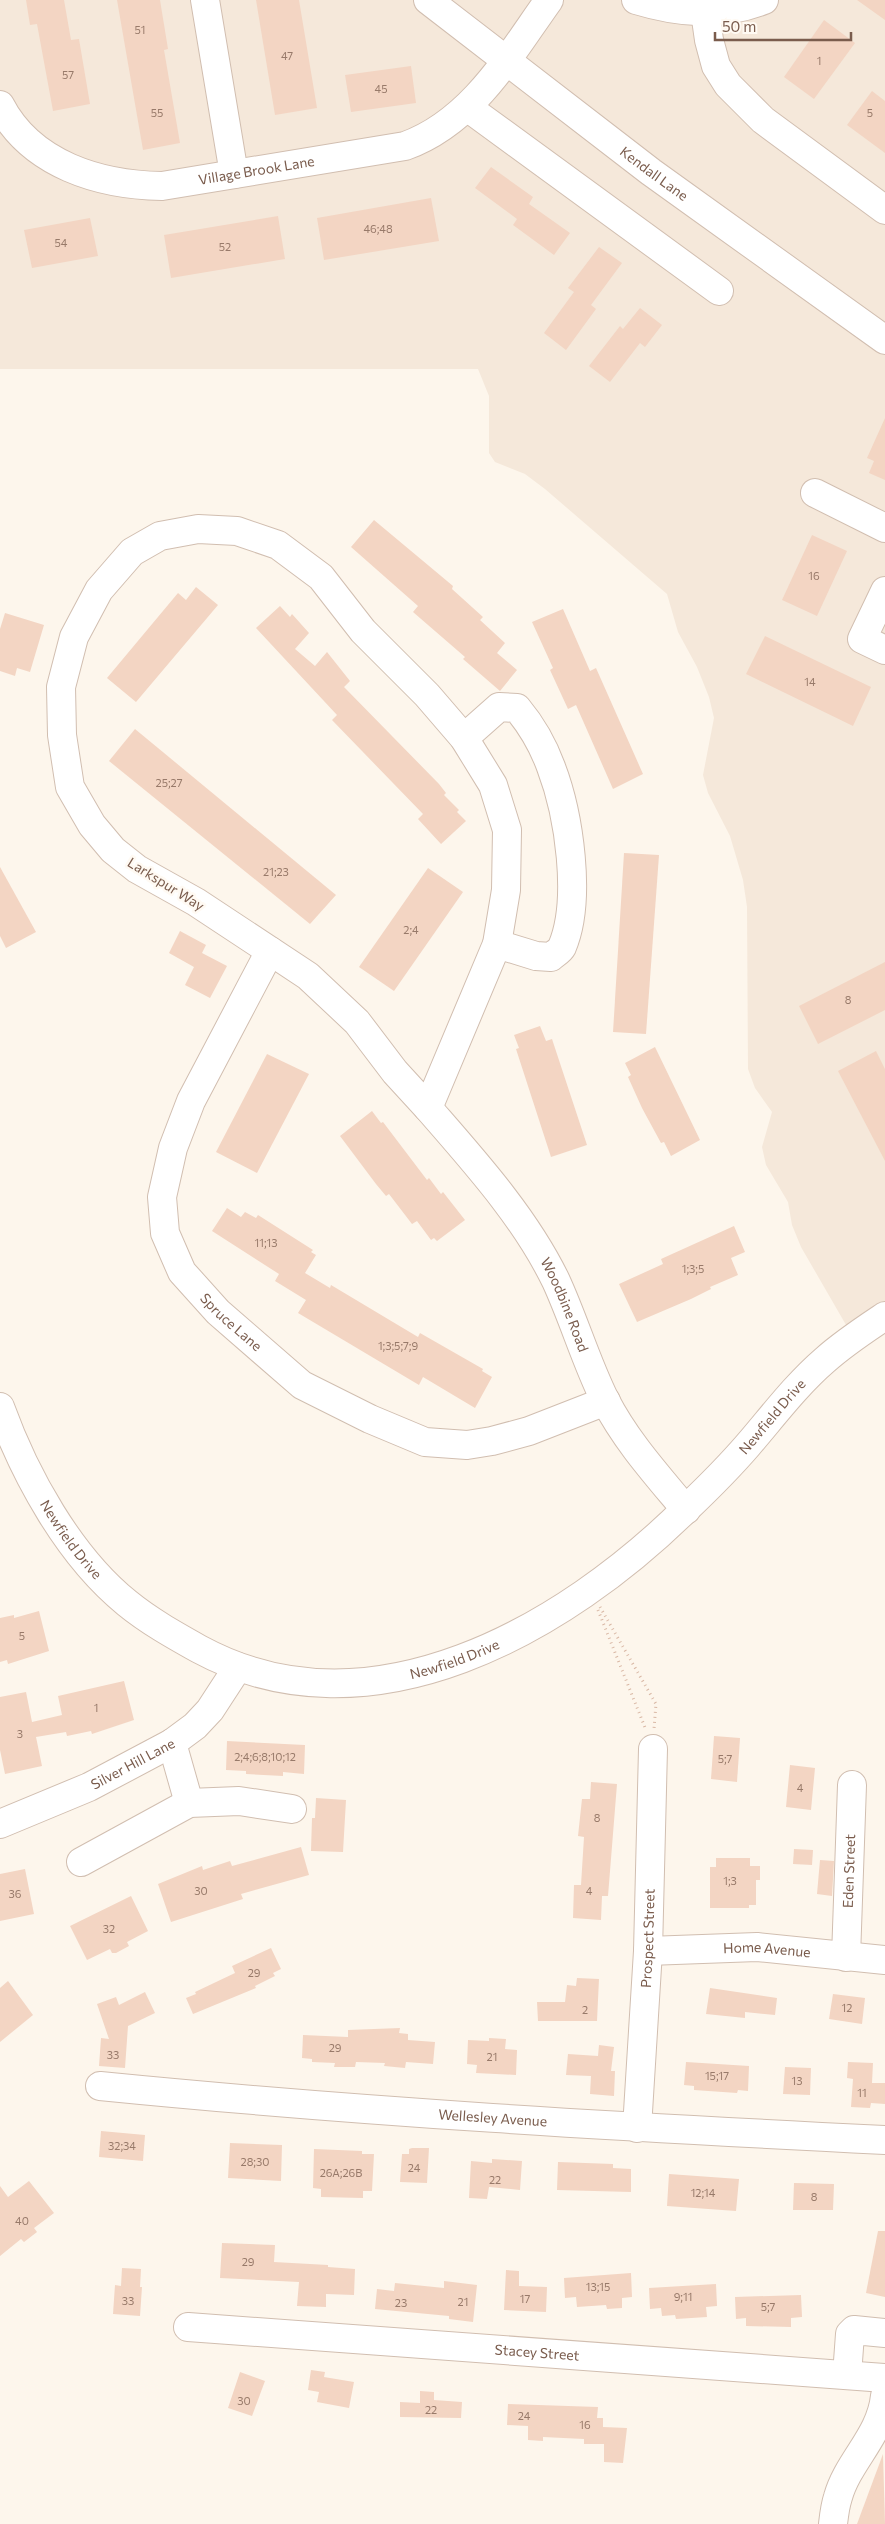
<svg xmlns="http://www.w3.org/2000/svg" width="885" height="2524" font-family="Commissioner,sans-serif">
  <style>
    .residential { fill: #f5e8da }
    .building { fill: #f3d5c3 }
    .lines { fill: none; stroke-linecap: round; stroke-linejoin: round }
    .minor-casing { stroke: #d1beb0; stroke-width: 30 }
    .path { stroke: #d9b8a5; stroke-width: 3; stroke-dasharray: 1 4; stroke-linecap: butt }
    .minor { stroke: #fff; stroke-width: 28 }
    .labels { text-anchor: middle; stroke-width: 5; stroke-linejoin: round; paint-order: stroke }
    .number-label { font-size: 11px; fill: #987a6a }
    .street-label { font-size: 14px; fill: #7a5c4d; stroke: #fffaf3 }
  </style>
  <rect width="100%" height="100%" fill="#fdf6ec"/>
  <path class="residential" d="M0,0H885V1316L853,1337L801,1247L792,1225L788,1202L766,1165L762,1147L772,1112L755,1088L748,1069L747,907L743,880L730,836L708,793L703,775L714,718L709,697L697,667L678,632L667,594L545,489L525,474L495,462L489,453V396L478,369H0Z"/>
  <g class="building">
    <path d="M26,0H64L71,40L79,39L90,104L53,111L37,24L30,25Z"/>
    <path d="M117,0H160L168,49L164,50L180,143L143,150Z"/>
    <path d="M256,0H299L317,108L275,115Z"/>
    <path d="M857,0H885V20Z"/>
    <path d="M824,20L855,43L814,99L784,77Z"/>
    <path d="M411,66L416,103L351,112L345,75Z"/>
    <path d="M872,91L885,101V153L847,125Z"/>
    <path d="M491,167L533,197L529,204L570,233L554,255L513,225L517,219L475,188Z"/>
    <path d="M431,198L439,241L324,260L317,218Z"/>
    <path d="M278,216L285,259L171,278L164,235Z"/>
    <path d="M90,218L98,256L32,268L24,230Z"/>
    <path d="M599,247L622,263L591,305L596,309L566,350L544,333L574,292L568,288Z"/>
    <path d="M640,308L662,325L645,347L640,343L610,382L589,366L620,326L623,329Z"/>
    <path d="M885,418V480L869,473L874,461L867,458Z"/>
    <path d="M374,520L453,586L452,589L483,617L480,620L505,643L497,653L517,670L500,691L463,659L465,657L413,612L418,606L351,547Z"/>
    <path d="M812,535L847,551L817,616L782,600Z"/>
    <path d="M196,587L218,605L136,702L107,678L178,593L186,600Z"/>
    <path d="M280,606L290,617L292,614L309,633L295,649L315,666L327,652L350,681L344,687L439,784L446,793L444,795L459,810L457,812L466,821L441,844L418,819L423,814L332,720L337,715L256,628Z"/>
    <path d="M563,609L590,671L596,668L643,774L613,789L576,705L568,709L550,670L553,668L532,622Z"/>
    <path d="M5,613L44,625L30,672L17,668L15,676L0,671V629Z"/>
    <path d="M765,636L871,687L853,726L746,674Z"/>
    <path d="M135,729L336,895L310,924L109,761Z"/>
    <path d="M624,853L659,855L646,1034L613,1032Z"/>
    <path d="M0,867L36,932L6,948L0,936Z"/>
    <path d="M428,868L463,892L394,991L359,967Z"/>
    <path d="M180,931L206,945L202,953L227,966L210,998L185,985L194,967L169,953Z"/>
    <path d="M885,962V1010L818,1044L799,1006Z"/>
    <path d="M540,1026L546,1041L552,1039L587,1145L551,1157L516,1049L519,1048L514,1035Z"/>
    <path d="M655,1047L700,1140L671,1156L664,1142L661,1143L642,1108L628,1077L631,1075L625,1063Z"/>
    <path d="M876,1051L885,1069V1161L838,1071Z"/>
    <path d="M267,1054L309,1074L257,1173L216,1152Z"/>
    <path d="M372,1111L381,1123L383,1122L427,1180L429,1178L441,1194L443,1192L465,1220L437,1241L434,1238L431,1240L417,1221L412,1224L389,1194L386,1196L376,1184L340,1136Z"/>
    <path d="M227,1208L241,1217L245,1212L256,1218L258,1215L313,1250L311,1252L316,1255L305,1273L330,1288L331,1285L418,1337L420,1333L483,1369L482,1371L492,1377L475,1408L423,1377L419,1385L298,1313L306,1300L275,1281L279,1274L212,1231Z"/>
    <path d="M734,1226L745,1252L731,1258L738,1275L710,1287L711,1289L691,1299L637,1322L619,1284L663,1264L661,1259Z"/>
    <path d="M39,1611L49,1651L8,1664L7,1660L0,1662V1618L14,1615V1618Z"/>
    <path d="M124,1681L134,1720L92,1734L91,1731L67,1736L66,1732L36,1737L42,1766L5,1774L0,1750V1697L26,1692L32,1722L62,1715L58,1696Z"/>
    <path d="M714,1736L740,1738L737,1782L711,1779Z"/>
    <path d="M227,1741L305,1745L304,1774L283,1772V1776L246,1774V1771L226,1770Z"/>
    <path d="M790,1765L815,1768L811,1810L786,1807Z"/>
    <path d="M591,1782L617,1784L608,1896H602L601,1920L573,1918L574,1885H581L584,1837L578,1836L582,1799H590Z"/>
    <path d="M316,1798L346,1800L343,1852L311,1851L312,1818H315Z"/>
    <path d="M301,1847L309,1875L241,1894L243,1899L171,1922L158,1884L202,1866L203,1870L230,1861L232,1866Z"/>
    <path d="M794,1849L813,1850L812,1865L793,1864Z"/>
    <path d="M716,1858H750V1866H760V1880H756V1905H749V1908H710V1867H716Z"/>
    <path d="M820,1860L834,1861L832,1896L817,1894Z"/>
    <path d="M25,1869L34,1914L0,1921V1874Z"/>
    <path d="M131,1896L148,1931L127,1942L129,1946L116,1953H112L110,1949L87,1960L70,1926Z"/>
    <path d="M271,1948L281,1969L273,1973L275,1976L255,1986L256,1988L193,2014L186,1998L196,1994L195,1992L235,1973L232,1966Z"/>
    <path d="M577,1978L599,1979L597,2021H538L537,2002H565L567,1985L576,1986Z"/>
    <path d="M8,1981L33,2015L0,2042V1988Z"/>
    <path d="M710,1988L777,1998L775,2015L745,2012V2018L706,2014Z"/>
    <path d="M145,1992L155,2013L128,2026L125,2068L99,2066L101,2038L109,2039L97,2004L116,1997L119,2005Z"/>
    <path d="M833,1994L865,1998L862,2024L829,2019Z"/>
    <path d="M400,2028L399,2033L408,2034V2040L435,2042L433,2064L406,2062L405,2068L384,2066L385,2063L356,2062L355,2067H334L335,2063L312,2062V2059L302,2058L303,2035L348,2037V2030Z"/>
    <path d="M489,2038L506,2039L505,2049L517,2050L516,2075L476,2073L477,2065L467,2064L468,2040L489,2041Z"/>
    <path d="M599,2045L614,2047L611,2071H615L614,2096L590,2094L591,2076L566,2075L568,2054L598,2056Z"/>
    <path d="M686,2062L749,2066L748,2091L738,2090L737,2093L694,2090V2086L684,2085Z"/>
    <path d="M848,2062L873,2063L872,2083H885V2104L871,2103L870,2108L851,2107L853,2079L847,2078Z"/>
    <path d="M785,2067L811,2068L810,2095L783,2094Z"/>
    <path d="M101,2131L145,2135L143,2161L99,2157Z"/>
    <path d="M230,2143L282,2145L281,2181L228,2178Z"/>
    <path d="M412,2148H429L427,2183L400,2182L402,2154H409V2149Z"/>
    <path d="M314,2149L362,2151V2154H374L372,2191H363V2198L321,2197V2189L313,2188Z"/>
    <path d="M492,2159L522,2161L520,2190L489,2187L487,2199L469,2198L471,2161L492,2163Z"/>
    <path d="M558,2162L613,2164V2168L631,2169V2192L557,2190Z"/>
    <path d="M669,2174L739,2179L736,2211L667,2206Z"/>
    <path d="M29,2181L54,2213L34,2228L37,2232L24,2242L21,2239L0,2256V2186L8,2197Z"/>
    <path d="M794,2183L834,2184L833,2210H793Z"/>
    <path d="M878,2231H885V2297L866,2293Z"/>
    <path d="M222,2243L275,2245L274,2262L328,2265V2267L355,2269L354,2295L326,2294V2307L297,2306L299,2282L220,2278Z"/>
    <path d="M122,2268L141,2269L140,2287H142L140,2316L113,2314L115,2285L121,2286Z"/>
    <path d="M506,2270L519,2271V2286L547,2287L546,2312L504,2310Z"/>
    <path d="M631,2273L632,2297L622,2298V2308L607,2309L606,2305L577,2307L576,2297L565,2298L564,2278Z"/>
    <path d="M444,2281L477,2285L473,2322L449,2319V2316L375,2309L377,2289L394,2291L395,2283L444,2288Z"/>
    <path d="M716,2284L717,2306L706,2307L707,2317L676,2319L675,2315L662,2316L661,2308L650,2309L649,2288Z"/>
    <path d="M801,2295L802,2317L791,2318V2327L746,2326V2318L736,2319L735,2297Z"/>
    <path d="M311,2370L325,2372L324,2377L354,2382L349,2408L317,2402L319,2392L308,2390Z"/>
    <path d="M240,2372L265,2381L252,2416L228,2408Z"/>
    <path d="M420,2391L434,2392V2400L462,2402L461,2418L400,2417V2402L420,2403Z"/>
    <path d="M508,2404L598,2407L597,2418H603V2427L627,2428L623,2463L604,2462V2444H584V2439L543,2437V2441L528,2440V2426L507,2425Z"/>
    <path d="M883,2454L885,2524H857Z"/>
  </g>
  <g class="lines">
    <g class="minor-casing">
      <g id="minor">
        <path d="M205,0L234,174"/>
        <path id="s1" d="M428,0L651,172L885,340"/>
        <path d="M636,0C679,13 721,17 764,0"/>
        <path d="M705,12L709,40L716,66L728,85L763,120L885,210"/>
        <path id="s2" d="M0,105C31,165 100,185 162,186L405,146C472,122 509,56 549,0"/>
        <path d="M467,107L719,291"/>
        <path d="M815,493L885,528"/>
        <path d="M198,529L237,531L278,545L321,577L363,631L427,695L464,738L493,785L507,830L506,890L497,944L428,1108L395,1072L357,1022L308,976L196,902L137,869L113,850L92,825L70,787L62,735L61,687L74,637L99,590L132,552L160,536Z"/>
        <path d="M885,591L862,639L885,650"/>
        <path d="M464,738L499,707L517,708C532,726 543,745 551,767C569,814 582,900 562,947C560,951 554,954 551,957L536,956L497,944"/>
        <path id="s3" d="M270,951L191,1101L173,1148L162,1197L165,1233L182,1272L218,1312L302,1385L370,1419L425,1442L467,1445L492,1441L529,1431L606,1401"/>
        <path id="s4" d="M428,1108C474,1161 525,1217 556,1281C574,1320 586,1362 605,1400C626,1441 657,1475 686,1510"/>
        <path id="s5" d="M0,1407C25,1476 69,1556 127,1603C149,1621 174,1635 199,1649C371,1742 565,1629 688,1507C709,1487 729,1467 748,1445C773,1416 796,1385 825,1360C844,1343 864,1330 885,1316"/>
        <path d="M172,1743L189,1803"/>
        <path id="s6" d="M0,1824L89,1787L172,1743L195,1726L210,1710L238,1667"/>
        <path d="M81,1862L189,1803L239,1801L292,1809"/>
        <path id="s7" d="M648,1951L757,1947L885,1960"/>
        <path id="s8" d="M846,1957L852,1785"/>
        <path id="s9" d="M100,2086C361,2112 623,2127 885,2140"/>
        <path id="s10" d="M637,2128L648,1951L653,1749"/>
        <path id="s11" d="M188,2327L885,2378"/>
        <path d="M847,2375L850,2334L854,2330L885,2333"/>
        <path d="M833,2524C834,2515 835,2506 838,2497C848,2461 881,2436 885,2396"/>
      </g>
    </g>
    <g class="path">
      <path d="M600,1607L656,1704L654,1729"/>
      <path d="M598,1610L646,1730"/>
    </g>
    <use href="#minor" class="minor"/>
  </g>
  <g class="labels">
    <g class="number-label">
      <text x="140" y="34">51</text>
      <text x="287" y="60">47</text>
      <text x="819" y="65">1</text>
      <text x="68" y="79">57</text>
      <text x="381" y="93">45</text>
      <text x="157" y="117">55</text>
      <text x="870" y="117">5</text>
      <text x="378" y="233">46;48</text>
      <text x="61" y="247">54</text>
      <text x="225" y="251">52</text>
      <text x="814" y="580">16</text>
      <text x="810" y="686">14</text>
      <text x="169" y="787">25;27</text>
      <text x="276" y="876">21;23</text>
      <text x="411" y="934">2;4</text>
      <text x="848" y="1004">8</text>
      <text x="266" y="1247">11;13</text>
      <text x="693" y="1273">1;3;5</text>
      <text x="398" y="1350">1;3;5;7;9</text>
      <text x="22" y="1640">5</text>
      <text x="96" y="1712">1</text>
      <text x="20" y="1738">3</text>
      <text x="265" y="1761">2;4;6;8;10;12</text>
      <text x="725" y="1763">5;7</text>
      <text x="800" y="1792">4</text>
      <text x="597" y="1822">8</text>
      <text x="730" y="1885">1;3</text>
      <text x="201" y="1895">30</text>
      <text x="589" y="1895">4</text>
      <text x="15" y="1898">36</text>
      <text x="109" y="1933">32</text>
      <text x="254" y="1977">29</text>
      <text x="847" y="2012">12</text>
      <text x="585" y="2014">2</text>
      <text x="335" y="2052">29</text>
      <text x="113" y="2059">33</text>
      <text x="492" y="2061">21</text>
      <text x="717" y="2080">15;17</text>
      <text x="797" y="2085">13</text>
      <text x="862" y="2097">11</text>
      <text x="122" y="2150">32;34</text>
      <text x="255" y="2166">28;30</text>
      <text x="414" y="2172">24</text>
      <text x="341" y="2177">26A;26B</text>
      <text x="495" y="2184">22</text>
      <text x="703" y="2197">12;14</text>
      <text x="814" y="2201">8</text>
      <text x="22" y="2225">40</text>
      <text x="248" y="2266">29</text>
      <text x="598" y="2291">13;15</text>
      <text x="683" y="2301">9;11</text>
      <text x="525" y="2303">17</text>
      <text x="128" y="2305">33</text>
      <text x="463" y="2306">21</text>
      <text x="401" y="2307">23</text>
      <text x="768" y="2311">5;7</text>
      <text x="244" y="2405">30</text>
      <text x="431" y="2414">22</text>
      <text x="524" y="2420">24</text>
      <text x="585" y="2429">16</text>
    </g>
    <g class="street-label">
      <text dy="5" stroke="none"><textPath href="#s2" startOffset="286">Village Brook Lane</textPath></text>
      <text dy="5" stroke="none"><textPath href="#s1" startOffset="285">Kendall Lane</textPath></text>
      <text transform="translate(166 884) rotate(32)" y="5">Larkspur Way</text>
      <text dy="5" stroke="none"><textPath href="#s4" startOffset="241">Woodbine Road</textPath></text>
      <text dy="5" stroke="none"><textPath href="#s3" startOffset="419">Spruce Lane</textPath></text>
      <text dy="5" stroke="none"><textPath href="#s5" startOffset="991">Newfield Drive</textPath></text>
      <text dy="5" stroke="none"><textPath href="#s5" startOffset="151">Newfield Drive</textPath></text>
      <text dy="5" stroke="none"><textPath href="#s5" startOffset="586">Newfield Drive</textPath></text>
      <text dy="5" stroke="none"><textPath href="#s6" startOffset="146">Silver Hill Lane</textPath></text>
      <text dy="5" stroke="none"><textPath href="#s8" startOffset="86">Eden Street</textPath></text>
      <text dy="5" stroke="none"><textPath href="#s10" startOffset="190">Prospect Street</textPath></text>
      <text dy="5" stroke="none"><textPath href="#s7" startOffset="119">Home Avenue</textPath></text>
      <text dy="5" stroke="none"><textPath href="#s9" startOffset="394">Wellesley Avenue</textPath></text>
      <text dy="5" stroke="none"><textPath href="#s11" startOffset="350">Stacey Street</textPath></text>
    </g>
  </g>
  <path d="M715 32v8h136v-8" fill="none" stroke="#7a5c4d" stroke-width="2.5"/>
  <text x="722" y="32" font-size="15" fill="#7a5c4d" stroke="#fffaf3" stroke-width="4" paint-order="stroke">50 m</text>
</svg>
